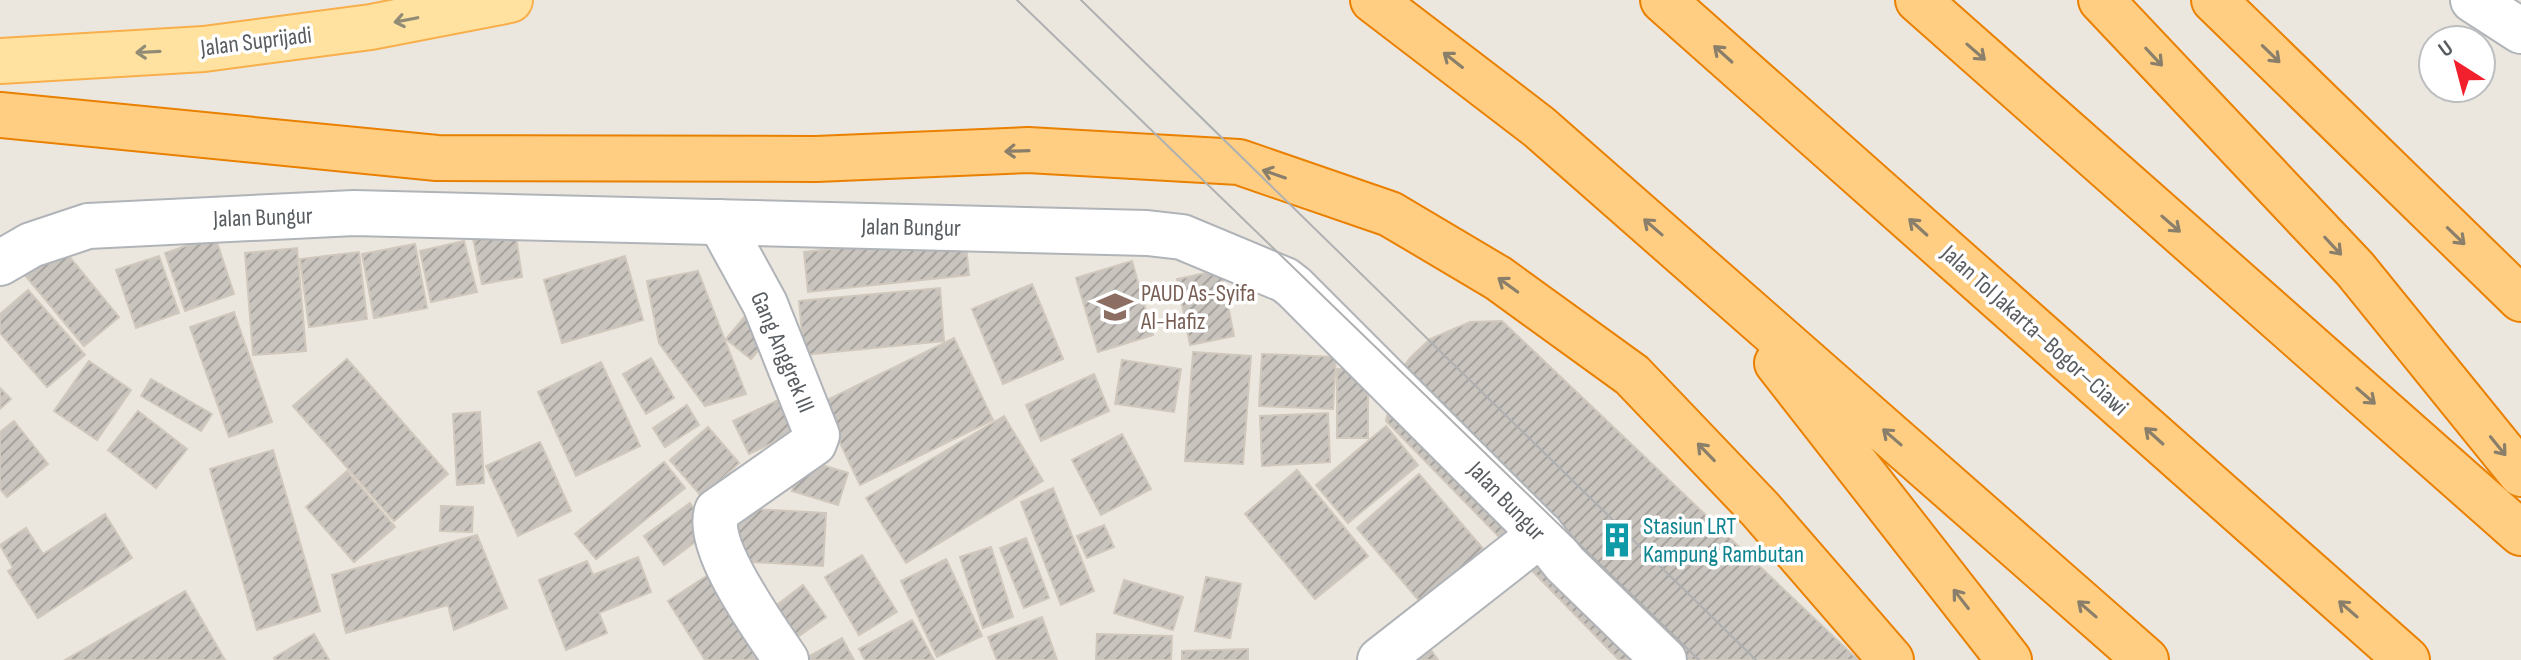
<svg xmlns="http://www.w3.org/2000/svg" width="2521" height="660" font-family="'Sofia Sans Condensed',sans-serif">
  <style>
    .building { fill: url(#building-hatch); stroke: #d1c8bd; stroke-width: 2 }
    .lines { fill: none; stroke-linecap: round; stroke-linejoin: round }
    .street-casing { stroke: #b0b4b8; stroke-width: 48 }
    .primary-casing { stroke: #f8af4b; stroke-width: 48 }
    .highway-casing { stroke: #ea8000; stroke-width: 48 }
    .street { stroke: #fff; stroke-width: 44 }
    .primary { stroke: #ffe2a0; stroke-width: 44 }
    .highway { stroke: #ffce82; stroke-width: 44 }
    .tram { stroke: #afb0b1; stroke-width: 2 }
    .oneway { stroke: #928c77 }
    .oneway2 { stroke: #8a7f6b }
    .labels { text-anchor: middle; stroke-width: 7; stroke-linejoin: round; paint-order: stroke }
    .street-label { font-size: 24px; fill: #585d61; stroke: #fff }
    .education-label { font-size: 24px; fill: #785e54; stroke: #fff; text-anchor: start }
    .culture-label { font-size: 24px; fill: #0d838f; stroke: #fff; text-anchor: start }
  </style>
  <defs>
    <pattern id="building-hatch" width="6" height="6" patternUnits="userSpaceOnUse" patternTransform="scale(2)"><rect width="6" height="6" fill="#c9c4be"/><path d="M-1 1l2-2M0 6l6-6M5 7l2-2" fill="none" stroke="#a6a29e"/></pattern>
  </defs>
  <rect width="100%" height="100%" fill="#ece7de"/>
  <g class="building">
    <path d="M515,230L522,277L482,284L473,238Z"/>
    <path d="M965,235L969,275L808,292L804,252Z"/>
    <path d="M215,236L234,294L185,311L165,253Z"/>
    <path d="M464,241L477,292L431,302L420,251Z"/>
    <path d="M59,244L119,317L84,346L24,274Z"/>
    <path d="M415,244L427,308L374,318L362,254Z"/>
    <path d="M297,248L306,351L253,355L245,253Z"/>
    <path d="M359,252L367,319L309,327L300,259Z"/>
    <path d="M159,256L179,313L136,328L116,270Z"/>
    <path d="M625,256L643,320L562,343L544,280Z"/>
    <path d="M1132,261L1153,335L1098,352L1076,278Z"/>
    <path d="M1221,270L1234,336L1190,345L1177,279Z"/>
    <path d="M698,271L746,394L705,406L659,343L647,281Z"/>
    <path d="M1032,284L1063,359L1003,384L972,309Z"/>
    <path d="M940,288L944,341L804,355L799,301Z"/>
    <path d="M28,290L85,355L47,387L0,333V314Z"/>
    <path d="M234,312L272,422L229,437L190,327Z"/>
    <path d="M746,315L771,336L751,359L726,339Z"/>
    <path d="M1502,321L1858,660H1619L1386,421L1396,378L1410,358L1430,339L1470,322Z"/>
    <path d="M954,338L993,420L860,485L821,403Z"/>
    <path d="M1193,352L1251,356L1243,464L1185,461Z"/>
    <path d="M1262,354L1336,357L1333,409L1259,406Z"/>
    <path d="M651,358L674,398L646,414L623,374Z"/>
    <path d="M347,359L448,474L394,521L293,406Z"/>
    <path d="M1122,360L1181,369L1174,412L1115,404Z"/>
    <path d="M89,361L131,390L97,440L54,411Z"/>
    <path d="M601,362L640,446L576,476L538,392Z"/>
    <rect x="1337" y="369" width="31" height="69"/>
    <path d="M1094,374L1109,411L1041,441L1026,405Z"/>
    <path d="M151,379L212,414L201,431L141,396Z"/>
    <path d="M0,388L11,399L0,409Z"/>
    <path d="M791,394L806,427L749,454L733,421Z"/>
    <path d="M687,405L699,425L665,447L653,428Z"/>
    <path d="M138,411L187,449L156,488L108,450Z"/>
    <path d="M480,412L484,483L457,485L453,414Z"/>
    <path d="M1328,413L1330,462L1262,466L1260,416Z"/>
    <path d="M1004,416L1043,481L906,563L866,498Z"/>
    <path d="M14,421L48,464L7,497L0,489V432Z"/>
    <path d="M1386,426L1418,465L1348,523L1316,485Z"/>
    <path d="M708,427L739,463L702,497L670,460Z"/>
    <path d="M1122,434L1151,489L1101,515L1072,460Z"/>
    <path d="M540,442L571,511L518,536L486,466Z"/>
    <path d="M273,450L320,611L257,630L210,469Z"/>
    <path d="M802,459L848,473L838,505L792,491Z"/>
    <path d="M664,462L685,488L596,559L575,534Z"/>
    <path d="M1297,470L1368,556L1315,599L1245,514Z"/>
    <path d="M347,471L395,527L354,562L306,507Z"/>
    <path d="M1419,474L1485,551L1422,604L1357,528Z"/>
    <path d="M1053,488L1094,591L1061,605L1021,502Z"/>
    <path d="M690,503L710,531L664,565L644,536Z"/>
    <path d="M441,506L473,507L472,532L440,531Z"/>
    <path d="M736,508L826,513L823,566L733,561Z"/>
    <path d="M105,514L132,558L38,618L8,571L13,568L0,545L26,528L43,554Z"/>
    <path d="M1104,525L1114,547L1087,558L1077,536Z"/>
    <path d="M477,535L507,608L454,630L448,605L346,633L332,575Z"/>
    <path d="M1026,538L1049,598L1024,608L1000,548Z"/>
    <path d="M991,547L1013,617L983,628L960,557Z"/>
    <path d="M862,555L897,612L859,635L825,577Z"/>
    <path d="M638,557L651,592L599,613L607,633L566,650L539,580L587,561L593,575Z"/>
    <path d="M946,559L982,636L937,657L901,581Z"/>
    <path d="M713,572L769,660H705L668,601Z"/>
    <path d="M1206,577L1241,584L1230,638L1195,631Z"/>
    <path d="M1124,580L1183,597L1173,630L1114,613Z"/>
    <path d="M803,585L826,617L786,645L765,614Z"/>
    <path d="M185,591L225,660H65Z"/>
    <path d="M1042,617L1057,660H997L988,637Z"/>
    <path d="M912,620L934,660H865L859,649Z"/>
    <path d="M314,634L329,660H275L274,658Z"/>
    <path d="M1097,634L1172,636L1171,660H1096Z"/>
    <path d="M842,638L854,660H807L806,658Z"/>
    <path d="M1424,640L1438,660H1394Z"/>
    <path d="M1248,649V660H1182V651Z"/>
  </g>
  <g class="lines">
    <g class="street-casing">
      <g id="street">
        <path d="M2473,0L2521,31"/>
        <path d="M720,222L765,304L817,435L814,443L717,511C704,546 766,630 786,660"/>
        <path d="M0,263L31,245L88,226L354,213L1147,233L1182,237L1285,280L1294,287L1541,534L1565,564L1664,660"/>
        <path d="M1380,660L1541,534"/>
      </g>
    </g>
    <g class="primary-casing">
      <path id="primary" d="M0,61L204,49L371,27L510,0"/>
    </g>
    <g class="highway-casing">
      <g id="highway">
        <path d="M1373,0L1539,127L2146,660"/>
        <path d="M1663,0L2407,660"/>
        <path d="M1918,0L2521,533"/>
        <path d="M2101,0L2355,269L2521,474"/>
        <path d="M2214,0L2521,299"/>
        <path d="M0,115L437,158L816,159L1028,150L1239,162L1390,214L1498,278L1632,375L1760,509L1891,660"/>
        <path d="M1777,363L2009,660"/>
      </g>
    </g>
    <use href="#street" class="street"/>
    <use href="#primary" class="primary"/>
    <use href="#highway" class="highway"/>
    <g class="tram">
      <path d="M1017,0L1699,660"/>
      <path d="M1081,0L1756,660"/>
    </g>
  </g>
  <defs><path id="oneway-shaft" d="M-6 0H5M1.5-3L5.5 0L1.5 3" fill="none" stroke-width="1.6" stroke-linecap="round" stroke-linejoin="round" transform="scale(2)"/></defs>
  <g class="oneway">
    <use href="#oneway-shaft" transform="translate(406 20) rotate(169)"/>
    <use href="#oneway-shaft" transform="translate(148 52) rotate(177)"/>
  </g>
  <g class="oneway2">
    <use href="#oneway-shaft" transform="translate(1976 52) rotate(41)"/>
    <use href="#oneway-shaft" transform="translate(1723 54) rotate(-138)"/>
    <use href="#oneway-shaft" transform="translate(2271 54) rotate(44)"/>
    <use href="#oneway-shaft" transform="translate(2154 57) rotate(47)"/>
    <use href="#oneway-shaft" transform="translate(1453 60) rotate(-142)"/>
    <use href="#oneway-shaft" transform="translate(1017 151) rotate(178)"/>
    <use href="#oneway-shaft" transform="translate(1274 174) rotate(-161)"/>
    <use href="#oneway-shaft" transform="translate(2171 224) rotate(41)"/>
    <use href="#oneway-shaft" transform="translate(1653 227) rotate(-139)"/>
    <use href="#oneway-shaft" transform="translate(1918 227) rotate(-138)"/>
    <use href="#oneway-shaft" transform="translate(2456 236) rotate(44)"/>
    <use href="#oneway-shaft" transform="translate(2333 246) rotate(47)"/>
    <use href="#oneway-shaft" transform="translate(1508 285) rotate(-144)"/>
    <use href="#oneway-shaft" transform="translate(2366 396) rotate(41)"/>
    <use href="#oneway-shaft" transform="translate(2154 436) rotate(-138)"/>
    <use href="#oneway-shaft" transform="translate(1892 437) rotate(-139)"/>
    <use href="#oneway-shaft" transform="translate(2498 446) rotate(51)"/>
    <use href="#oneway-shaft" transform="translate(1706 452) rotate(-134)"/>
    <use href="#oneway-shaft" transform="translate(1961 599) rotate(-128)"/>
    <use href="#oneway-shaft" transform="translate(2087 609) rotate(-139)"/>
    <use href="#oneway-shaft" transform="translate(2348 609) rotate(-139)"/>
  </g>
  <defs>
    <g id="school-bare" transform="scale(2.76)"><path d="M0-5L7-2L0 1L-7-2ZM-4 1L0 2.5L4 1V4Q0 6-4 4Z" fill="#8d6e63" stroke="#fff" stroke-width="2.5" paint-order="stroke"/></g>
    <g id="building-bare" transform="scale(2.76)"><path d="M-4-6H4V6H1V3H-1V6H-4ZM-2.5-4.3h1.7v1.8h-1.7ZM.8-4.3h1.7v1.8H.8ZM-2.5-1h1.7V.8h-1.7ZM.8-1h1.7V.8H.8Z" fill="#0f9aa8" stroke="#fff" stroke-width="2.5" paint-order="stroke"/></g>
  </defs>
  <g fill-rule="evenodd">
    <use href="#school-bare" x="1115" y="307"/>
    <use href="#building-bare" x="1617" y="540"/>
  </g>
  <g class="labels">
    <g class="street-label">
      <text transform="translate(256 41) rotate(-7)" y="8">Jalan Suprijadi</text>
      <text transform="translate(263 217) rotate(-2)" y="8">Jalan Bungur</text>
      <text transform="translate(911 227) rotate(1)" y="8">Jalan Bungur</text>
      <text transform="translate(2035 330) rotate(42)" y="8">Jalan Tol Jakarta–Bogor–Ciawi</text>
      <text transform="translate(783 352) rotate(67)" y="8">Gang Anggrek III</text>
      <text transform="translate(1507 501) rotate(46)" y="8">Jalan Bungur</text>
    </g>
    <g class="education-label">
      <text x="1141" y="301">PAUD As-Syifa<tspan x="1141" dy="28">Al-Hafiz</tspan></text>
    </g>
    <g class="culture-label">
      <text x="1643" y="534">Stasiun LRT<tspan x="1643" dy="28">Kampung Rambutan</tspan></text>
    </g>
  </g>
  <g transform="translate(2457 64) rotate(324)"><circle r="38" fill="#ffffff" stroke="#bcbec0" stroke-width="2"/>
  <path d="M0-6L14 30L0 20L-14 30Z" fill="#f21f2c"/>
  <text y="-12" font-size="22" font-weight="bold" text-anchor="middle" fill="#585d61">U</text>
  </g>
</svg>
